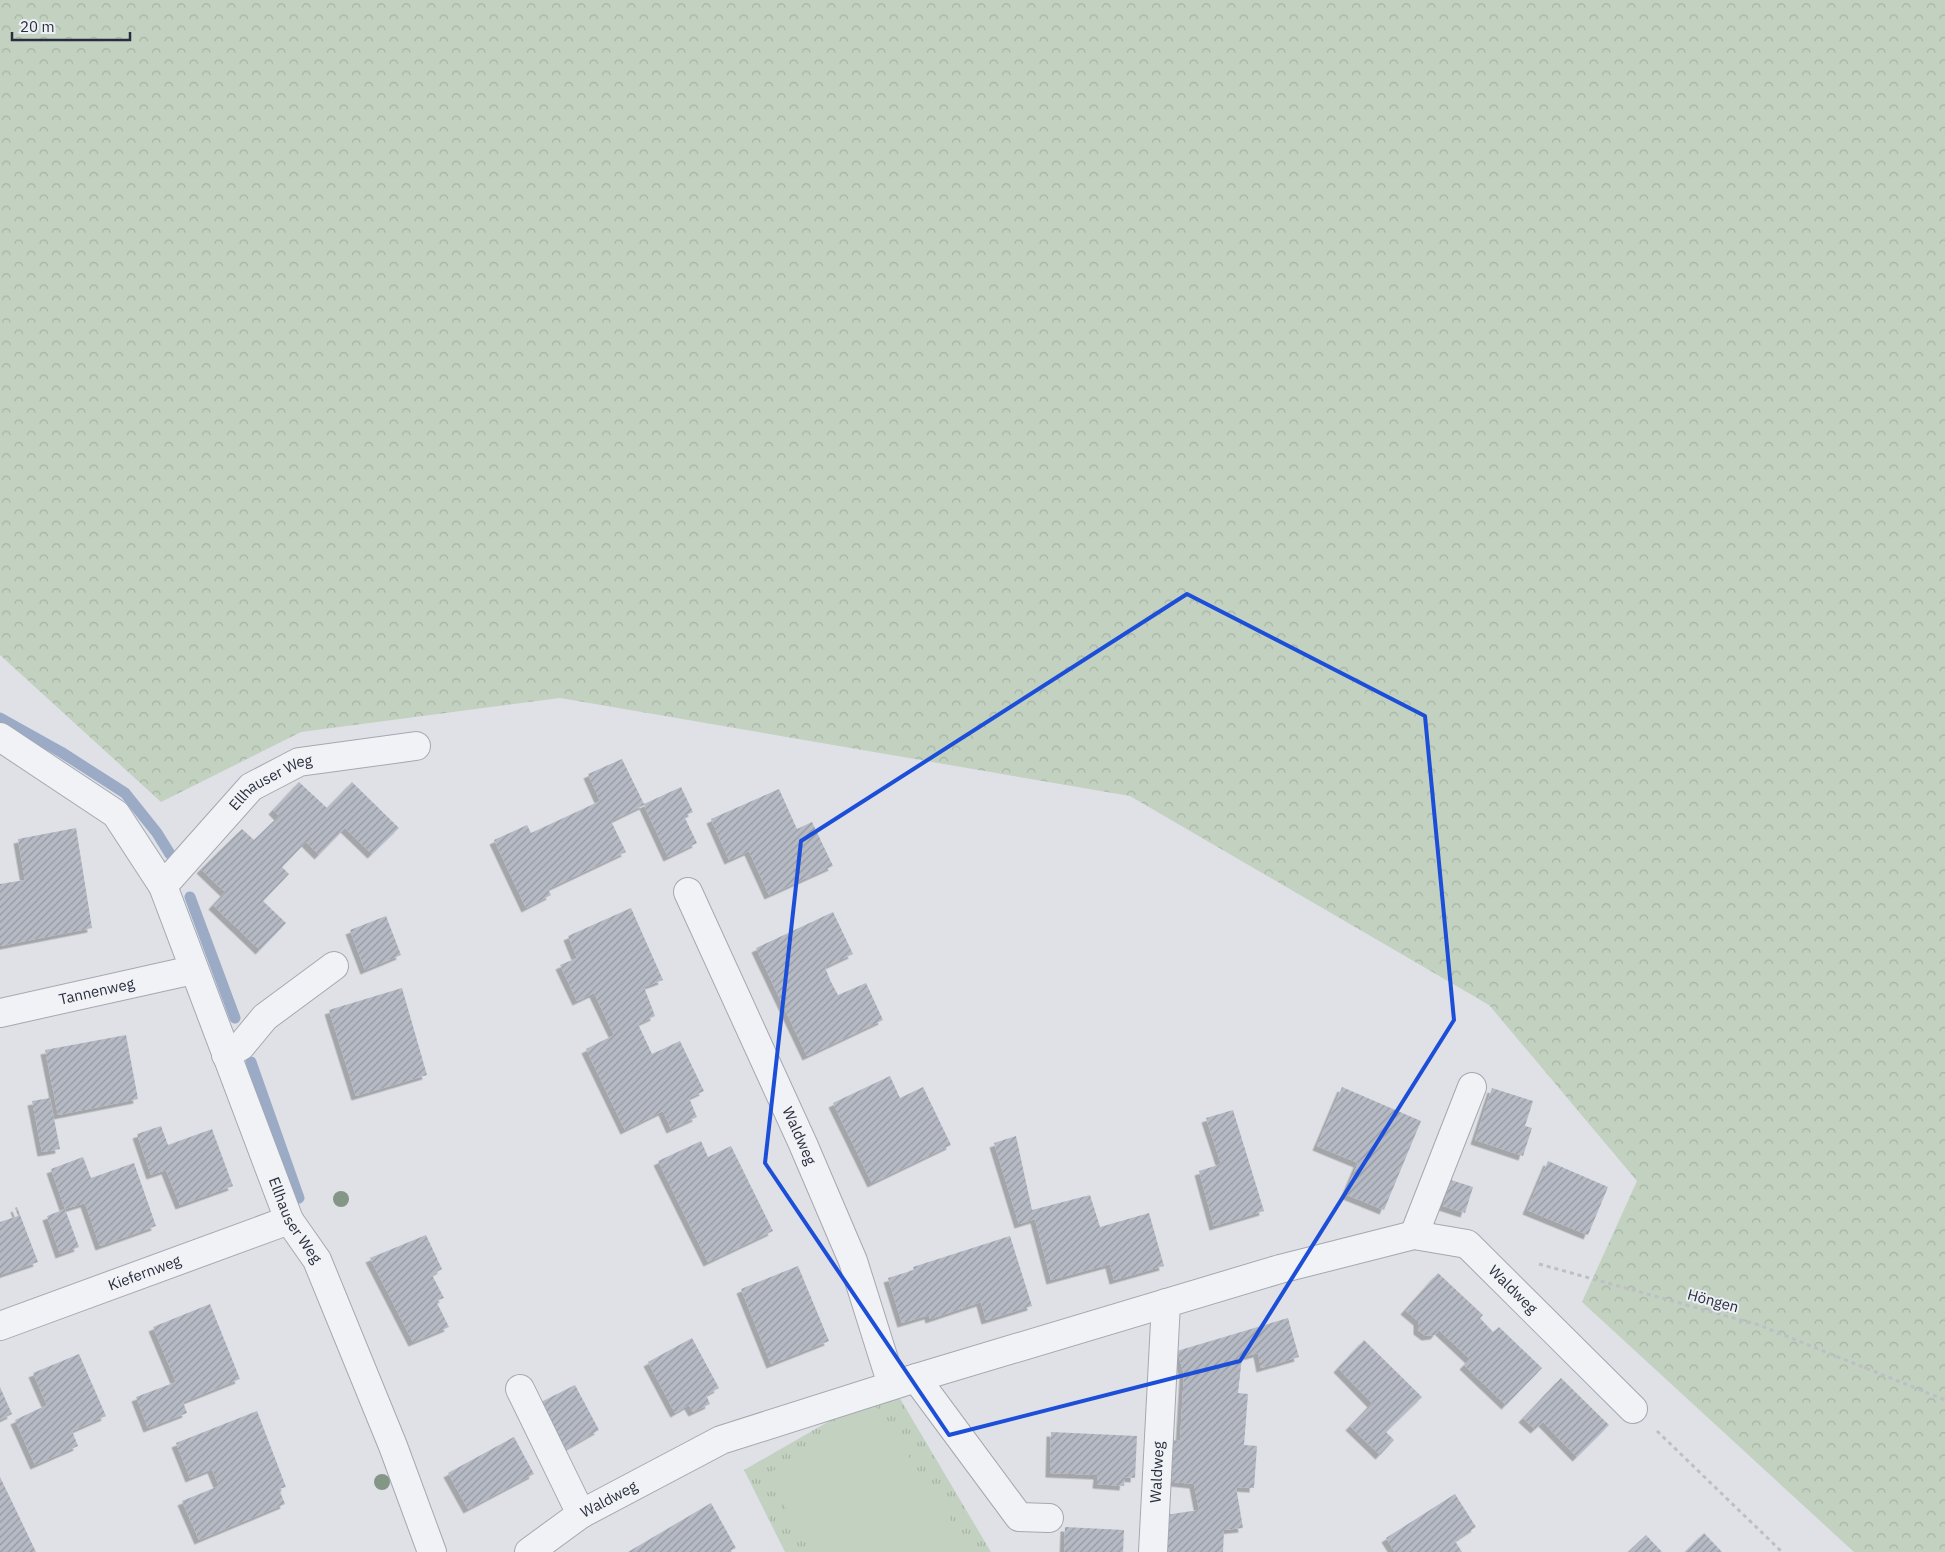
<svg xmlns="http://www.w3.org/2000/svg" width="1945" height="1552" font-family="'IBM Plex Sans',sans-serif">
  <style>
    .grass { fill: url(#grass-tufts) }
    .forest { fill: url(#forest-crowns) }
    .garden { fill: #c2d1c0 }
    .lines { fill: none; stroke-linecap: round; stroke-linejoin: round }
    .stream { stroke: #9babc6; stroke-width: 11 }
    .building { fill: url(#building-hatch); filter: url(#shadow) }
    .minor-casing { stroke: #a4a8b1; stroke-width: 30 }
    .path { stroke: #bdbfc6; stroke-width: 3; stroke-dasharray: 4 4; stroke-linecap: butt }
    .minor { stroke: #f1f2f6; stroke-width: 28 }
    .tree { fill: #849686 }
    .marked { fill: none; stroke: #1d4ed8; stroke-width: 4; stroke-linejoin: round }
    .labels { text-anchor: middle; stroke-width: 4; stroke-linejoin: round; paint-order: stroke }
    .street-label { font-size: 15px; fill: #282e3d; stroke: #eef0f5 }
  </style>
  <defs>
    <pattern id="grass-tufts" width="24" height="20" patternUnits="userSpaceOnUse" patternTransform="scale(1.25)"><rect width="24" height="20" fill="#c2d1c0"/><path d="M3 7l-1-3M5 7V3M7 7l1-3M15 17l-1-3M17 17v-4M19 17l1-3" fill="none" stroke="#a7b4a6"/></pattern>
    <pattern id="forest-crowns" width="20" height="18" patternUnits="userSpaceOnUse" patternTransform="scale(1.25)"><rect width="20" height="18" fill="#c2d1c0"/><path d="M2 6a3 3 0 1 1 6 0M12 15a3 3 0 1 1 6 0" fill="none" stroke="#a7b4a6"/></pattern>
    <pattern id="building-hatch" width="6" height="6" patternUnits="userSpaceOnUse" patternTransform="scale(1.25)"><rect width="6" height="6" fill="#b6bac4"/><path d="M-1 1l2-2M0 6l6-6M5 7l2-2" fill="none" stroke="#9498a0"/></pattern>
    <filter id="shadow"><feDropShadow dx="-4.5" dy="4.5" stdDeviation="0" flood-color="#0004"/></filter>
  </defs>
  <rect width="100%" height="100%" fill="#dfe1e7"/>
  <path class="grass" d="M892,1385L991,1552H785L744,1470Z"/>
  <path class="forest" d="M0,0H1945V1552H1854L1582,1302L1637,1181L1489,1005L1130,796L560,698L301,732L161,802L0,655Z"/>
  <path class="garden" d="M874,1404L972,1552H815L765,1476Z"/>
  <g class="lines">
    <g class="stream">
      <path d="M0,718L61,752L125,793L157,833L170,854"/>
      <path d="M190,897L235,1018"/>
      <path d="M251,1062L299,1198"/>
    </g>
  </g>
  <g class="building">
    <path d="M622,759L644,804L681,787L693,812L684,816L697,843L668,857L644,805L611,821L626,852L548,889L551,895L526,908L494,840L527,825L531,833L600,801L588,774Z"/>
    <path d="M299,782L327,808L352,782L399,828L372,854L345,828L319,855L306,842L282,867L289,874L263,901L286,923L260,950L213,905L225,892L201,869L242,829L254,840L279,816L273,810Z"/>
    <path d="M779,789L797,829L812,822L833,866L769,895L749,851L729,860L711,819Z"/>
    <path d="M76,828L92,928L0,946V884L25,880L18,839Z"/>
    <path d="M631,908L663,980L644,987L655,1016L638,1024L652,1054L680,1041L704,1091L689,1098L697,1117L671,1129L663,1111L625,1130L586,1049L614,1035L594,993L577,1001L560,965L577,958L568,936Z"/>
    <path d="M833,912L853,954L825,967L830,980L838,995L866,983L883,1020L807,1056L756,948Z"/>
    <path d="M386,916L401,955L365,970L350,930Z"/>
    <path d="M402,988L427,1075L356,1096L329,1010Z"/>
    <path d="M126,1035L138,1099L58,1115L45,1050Z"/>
    <path d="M890,1076L900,1098L923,1087L951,1145L872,1183L833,1103Z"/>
    <path d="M1342,1087L1421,1121L1384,1210L1345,1194L1358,1163L1317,1146Z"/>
    <path d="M1492,1088L1533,1101L1525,1126L1532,1128L1523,1156L1475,1140Z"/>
    <path d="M50,1098L60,1149L42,1152L32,1101Z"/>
    <path d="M1233,1110L1264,1211L1214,1226L1199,1171L1221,1164L1206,1118Z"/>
    <path d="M161,1126L168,1145L212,1129L233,1186L180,1205L166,1170L151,1175L137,1134Z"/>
    <path d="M1016,1136L1032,1210L1090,1195L1100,1227L1149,1213L1164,1266L1114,1280L1110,1264L1051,1280L1035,1219L1019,1224L994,1143Z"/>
    <path d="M701,1141L708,1157L731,1146L773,1231L708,1262L658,1161Z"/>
    <path d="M83,1157L91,1178L134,1163L156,1226L100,1246L85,1203L65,1209L51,1169Z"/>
    <path d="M1548,1161L1608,1187L1588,1235L1527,1210Z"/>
    <path d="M1451,1180L1473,1187L1465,1213L1443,1206Z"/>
    <path d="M17,1207L38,1262L0,1275V1222L18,1216L15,1208Z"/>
    <path d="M65,1209L79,1247L60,1254L47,1216Z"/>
    <path d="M426,1235L442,1269L432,1275L444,1298L436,1301L449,1327L413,1342L370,1258Z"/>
    <path d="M1010,1236L1032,1306L986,1320L981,1302L930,1319L929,1315L902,1323L888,1278L914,1270L913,1267Z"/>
    <path d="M798,1266L829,1341L771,1364L741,1289Z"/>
    <path d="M1438,1273L1483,1315L1480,1318L1493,1332L1499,1327L1542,1368L1506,1405L1464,1365L1470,1359L1454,1344L1439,1330L1435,1335L1426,1336L1418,1330V1321L1405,1310Z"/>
    <path d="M210,1304L240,1379L183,1402L187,1413L148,1428L136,1397L176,1382L153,1327Z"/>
    <path d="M1288,1318L1299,1357L1261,1368L1258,1353L1242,1357L1238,1393L1248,1394L1244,1445L1257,1446L1254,1488L1236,1487L1243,1528L1224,1530L1223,1552H1166L1165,1515L1199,1510L1194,1484L1164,1481L1168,1439L1180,1441L1184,1374L1177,1351Z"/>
    <path d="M692,1338L719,1388L706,1395L710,1404L693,1412L689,1405L675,1413L648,1362Z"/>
    <path d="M1364,1340L1422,1397L1386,1432L1394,1440L1380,1455L1350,1426L1372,1403L1338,1368Z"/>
    <path d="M79,1354L106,1416L72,1431L78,1446L35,1465L15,1420L47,1405L33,1373Z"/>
    <path d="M1561,1378L1609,1425L1577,1457L1543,1422L1535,1429L1523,1418Z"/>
    <path d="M575,1385L599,1430L564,1450L539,1403Z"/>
    <path d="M0,1387L12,1414L0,1420Z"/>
    <path d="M257,1411L286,1487L279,1489L285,1504L199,1540L182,1501L219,1486L212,1469L190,1478L176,1443Z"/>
    <path d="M1051,1432L1137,1436L1135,1478L1125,1477L1124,1486L1097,1484L1098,1475L1050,1473Z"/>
    <path d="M514,1437L534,1474L468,1509L448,1473Z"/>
    <path d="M0,1477L14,1506L36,1552H0Z"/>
    <path d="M1455,1494L1476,1527L1455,1541L1462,1552H1395L1386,1538Z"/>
    <path d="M711,1503L736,1548L728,1552H628Z"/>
    <path d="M1065,1527L1124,1530L1123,1552H1064Z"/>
    <path d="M1704,1533L1722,1552H1685Z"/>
    <path d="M1646,1535L1662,1552H1628Z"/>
  </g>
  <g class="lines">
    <g class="minor-casing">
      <g id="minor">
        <path id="s1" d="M0,737L116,814L163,886L289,1220L317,1260L393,1446L432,1552"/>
        <path id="s2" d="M163,886L251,787L299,762L416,746"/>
        <path id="s3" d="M688,892L803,1144L853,1261L892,1385"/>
        <path id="s4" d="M0,1013L193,970"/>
        <path d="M226,1055L241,1046L265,1017L334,966"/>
        <path d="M1414,1235L1472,1087"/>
        <path id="s5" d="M0,1326L289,1220"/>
        <path d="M916,1378L1019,1517L1049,1518"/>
        <path d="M520,1389L581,1514"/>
        <path id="s6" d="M529,1552L581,1514L721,1440L916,1378L1280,1269L1414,1235L1467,1244L1633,1409"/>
        <path id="s7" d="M1153,1552L1166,1303"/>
      </g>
    </g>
    <g class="path">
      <path d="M1539,1264L1759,1325L1945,1400"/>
      <path d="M1657,1431L1782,1552"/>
    </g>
    <use href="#minor" class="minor"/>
  </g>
  <g class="tree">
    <circle cx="341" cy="1199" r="8"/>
    <circle cx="382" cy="1482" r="8"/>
  </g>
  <path class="marked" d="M1187,594L1425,716L1454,1020L1240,1361L949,1435L765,1163L801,841Z"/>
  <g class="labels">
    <g class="street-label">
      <text dy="5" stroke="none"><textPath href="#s2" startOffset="152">Ellhauser Weg</textPath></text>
      <text dy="5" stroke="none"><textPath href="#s4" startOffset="99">Tannenweg</textPath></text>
      <text dy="5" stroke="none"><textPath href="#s3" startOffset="268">Waldweg</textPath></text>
      <text dy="5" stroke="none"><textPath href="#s1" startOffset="585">Ellhauser Weg</textPath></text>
      <text dy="5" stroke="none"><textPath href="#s5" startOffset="154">Kiefernweg</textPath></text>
      <text dy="5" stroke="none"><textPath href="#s6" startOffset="1064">Waldweg</textPath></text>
      <text transform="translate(1713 1301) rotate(15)" y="5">Höngen</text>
      <text dy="5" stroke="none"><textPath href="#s7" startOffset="80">Waldweg</textPath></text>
      <text dy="5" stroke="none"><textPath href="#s6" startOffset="96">Waldweg</textPath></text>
    </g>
  </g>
  <path d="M12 32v8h118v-8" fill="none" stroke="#282e3d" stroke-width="2.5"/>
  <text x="20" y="32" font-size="15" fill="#282e3d" stroke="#eef0f5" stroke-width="4" paint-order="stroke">20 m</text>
</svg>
